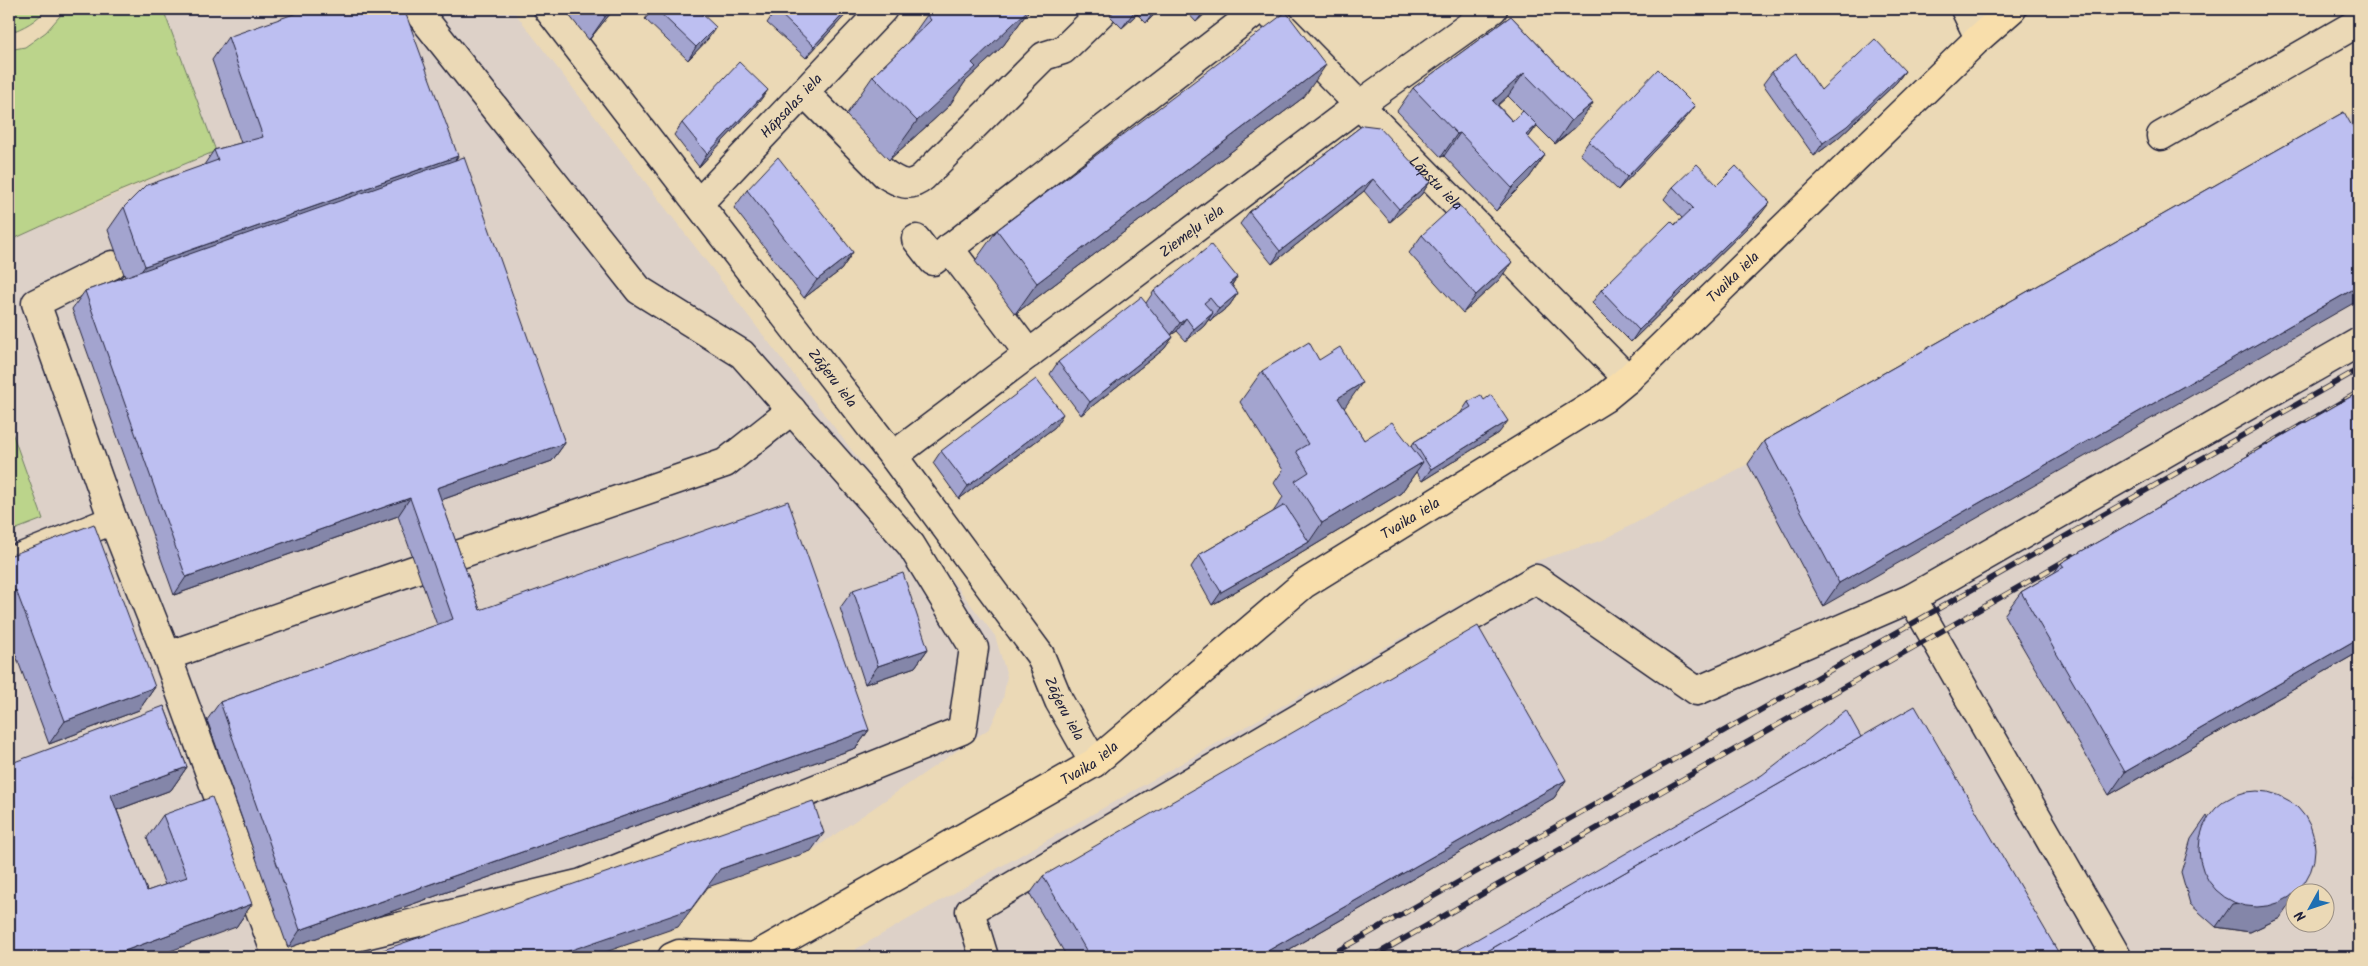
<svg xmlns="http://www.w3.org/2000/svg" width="2368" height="966" font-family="Kalam,sans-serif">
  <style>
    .built { fill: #ddd1c8; fill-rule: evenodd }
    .green { fill: #bbd48b; stroke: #6e7b63 }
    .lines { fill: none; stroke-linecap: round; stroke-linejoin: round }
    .minor-casing { stroke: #22223b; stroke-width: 31 }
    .major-casing { stroke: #22223b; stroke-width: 31 }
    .minor { stroke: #ebd9b6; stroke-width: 28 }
    .major { stroke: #f8deab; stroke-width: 28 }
    .rail-casing { stroke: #22223b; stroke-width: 5.5 }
    .rail { stroke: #ebd9b6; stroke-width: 4; stroke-dasharray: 11; stroke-linecap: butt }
    .wall { fill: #a3a4cf; stroke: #22223b; fill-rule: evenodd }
    .shaded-wall { fill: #8486a9; stroke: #22223b }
    .building { fill: #bdbff1; stroke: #22223b }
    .labels { text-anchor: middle; stroke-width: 4.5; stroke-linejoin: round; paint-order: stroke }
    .street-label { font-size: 15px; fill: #22223b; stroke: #ebd9b6 }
  </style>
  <rect width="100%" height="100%" fill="#ebd9b6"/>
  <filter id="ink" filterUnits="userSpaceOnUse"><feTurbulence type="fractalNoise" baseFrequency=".02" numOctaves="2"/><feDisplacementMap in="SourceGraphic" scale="10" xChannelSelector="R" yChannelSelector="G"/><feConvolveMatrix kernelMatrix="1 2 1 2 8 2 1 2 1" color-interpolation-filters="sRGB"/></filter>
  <g filter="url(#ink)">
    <g class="built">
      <path d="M163,9H512L995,636L1007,676L1003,699L990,728L811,851L708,887L678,927L590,957H9V532L43,519L9,424V241L215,151Z"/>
      <path d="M2359,110V957H853L856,949L1536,561L1603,540L1748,464ZM2296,894H2326V924H2296Z"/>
    </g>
    <g class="green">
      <path d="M9,9H46C37,21 23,28 9,33Z"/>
      <path d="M66,9H163L216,151L110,195L9,241V50L25,47L46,32Z"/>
      <path d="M9,424L43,519L9,532Z"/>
    </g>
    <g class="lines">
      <g class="minor-casing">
        <g id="minor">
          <path id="s1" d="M548,9L893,456L1040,655L1059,701L1094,763"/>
          <path id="s2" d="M1265,9L1628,379"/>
          <path d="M1965,9L1979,38"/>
          <path d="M804,92L885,174C899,183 909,189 923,177L1044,56L1063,50L1103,11"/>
          <path d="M2161,136L2359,22"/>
          <path id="s3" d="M699,203L883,9"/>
          <path d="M916,239L933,261L1259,9"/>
          <path d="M949,248L1029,354"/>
          <path d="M112,265L36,303L113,520"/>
          <path id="s4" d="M893,456L1359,105L1493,9"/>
          <path d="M443,560L725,463L792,410"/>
          <path d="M9,562L113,520L167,656L277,957"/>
          <path d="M1912,598L2359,342"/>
          <path d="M167,656L417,569"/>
          <path d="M272,957L582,883L962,730L974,648L911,545L742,354L639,290L416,9"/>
          <path d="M984,957L970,911L1536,579L1697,691L1912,598L2117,957"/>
        </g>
      </g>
      <g class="major-casing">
        <g id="major">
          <path id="s5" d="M672,957L679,954L754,957L1094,763L1304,584L1605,398L1628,379L1979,38L2012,9"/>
        </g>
      </g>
      <use href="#minor" class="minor"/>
      <use href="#major" class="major"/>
      <g class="rail-casing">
        <g id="rail">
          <path d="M2250,455L2359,392"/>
          <path d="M1327,957L2359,369"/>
          <path d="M1372,957L2073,556"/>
        </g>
      </g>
      <use href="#rail" class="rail"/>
    </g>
    <g class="wall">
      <path d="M564,9H614L589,40Z"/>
      <path d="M653,9H701L699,10L708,39L688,60L645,19Z"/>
      <path d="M851,9L806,58L767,23L776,10Z"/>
      <path d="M934,9H1030L1003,46L965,82L949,106L889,160L846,115L873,76L908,42L927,15Z"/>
      <path d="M1115,9H1160L1146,23L1137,14L1122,28L1110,16Z"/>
      <path d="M1184,9H1210L1196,22Z"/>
      <path d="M1511,16L1593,103L1577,126L1555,144L1537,126L1528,138L1545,155L1529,178L1496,211L1444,156L1441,157L1397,111L1413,88ZM1508,96L1523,111L1512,121L1498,105Z"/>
      <path d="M228,37L458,156L455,161L565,443L552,461L441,500L480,610L869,730L856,748L288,948L207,720L220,702L437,625L398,516L174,595L72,309L85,291L125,277L108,230L124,207L204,165L214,150L241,143L212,60Z"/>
      <path d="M1905,71L1896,83L1838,138L1814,156L1763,84L1772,72L1821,90Z"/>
      <path d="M1304,97L1015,314L975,261L997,230Z"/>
      <path d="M759,102L699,167L674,135L682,123Z"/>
      <path d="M1695,106L1686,118L1618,190L1580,154L1589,141Z"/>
      <path d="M2344,112L1823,606L1748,464L1764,441Z"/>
      <path d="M1363,125L1430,182L1421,195L1390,222L1364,191L1272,264L1240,224L1249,212Z"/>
      <path d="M1717,185L1761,214L1631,342L1592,303L1601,290L1682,218L1664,199L1673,187Z"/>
      <path d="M747,190L853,252L841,270L804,298L734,208Z"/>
      <path d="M1422,235L1499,280L1463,313L1409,253Z"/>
      <path d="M1237,277L1232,285L1238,293L1229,306L1210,321L1209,319L1204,326L1186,341L1177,331L1171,335L1173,337L1164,349L1081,415L1050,374L1058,362L1146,303L1154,291Z"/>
      <path d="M1262,371L1344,409L1364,440L1411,447L1414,442L1460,414L1468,402L1499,433L1422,481L1416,472L1401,493L1300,554L1212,605L1191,567L1199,555L1273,512L1283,497L1274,483L1283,470L1240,402Z"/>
      <path d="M2359,392V652L2109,795L2004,615L2021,592L2054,573L2061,563Z"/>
      <path d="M1055,427L959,499L933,463L941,451Z"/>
      <path d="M9,556L155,687L139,710L49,744L9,637Z"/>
      <path d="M853,590L928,649L915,667L865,684L840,608Z"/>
      <path d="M164,706L187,767L171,790L117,810L147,891L165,885L147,838L163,815L252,904L236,927L9,957Z"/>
      <path d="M2359,749V797L2353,779Z"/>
      <path d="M1566,780L1554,798L1276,957H1067L1030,894L1043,876Z"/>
      <path d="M2207,816L2280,918L2250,932L2216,927L2190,904L2181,872L2191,839Z"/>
    </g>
    <g class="shaded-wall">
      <path d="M612,9H614L589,40L605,17Z"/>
      <path d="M848,9H851L806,58L814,46Z"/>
      <path d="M1020,9H1030L1003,46L965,82L949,106L889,160L917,121L972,63Z"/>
      <path d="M1136,9H1140L1137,14L1122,28Z"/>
      <path d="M1156,9H1160L1146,23Z"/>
      <path d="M1206,9H1210L1196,22Z"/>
      <path d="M716,27L708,39L688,60L696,47Z"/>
      <path d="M1326,65L1304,97L1015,314L1037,283Z"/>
      <path d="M1905,71L1896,83L1838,138L1814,156L1823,143Z"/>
      <path d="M1524,73L1508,96L1477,124L1493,101Z"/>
      <path d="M768,90L759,102L699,167L707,154Z"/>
      <path d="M1593,103L1577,126L1555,144L1571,121Z"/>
      <path d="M1695,106L1686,118L1618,190L1627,177Z"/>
      <path d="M1537,125L1521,148L1526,135Z"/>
      <path d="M1460,133L1444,156L1441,157L1457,134Z"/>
      <path d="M1545,155L1529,178L1496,211L1512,188Z"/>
      <path d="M458,156L442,179L129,289L145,266Z"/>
      <path d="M1373,179L1364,191L1272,264L1280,251Z"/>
      <path d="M1430,182L1421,195L1390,222L1399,209Z"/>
      <path d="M1770,202L1761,214L1631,342L1639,330Z"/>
      <path d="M853,252L841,270L804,298L817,280Z"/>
      <path d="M1512,262L1499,280L1463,313L1476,295Z"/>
      <path d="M1237,277L1229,289L1230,283Z"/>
      <path d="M2359,286V300L1823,606L1839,583Z"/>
      <path d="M1238,293L1229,306L1210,321L1219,309Z"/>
      <path d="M1213,313L1204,326L1186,341L1194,329Z"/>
      <path d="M1186,318L1177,331L1171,335L1180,323Z"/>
      <path d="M1173,337L1164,349L1081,415L1090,402Z"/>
      <path d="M1362,383L1340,414L1338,398Z"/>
      <path d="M1063,414L1055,427L959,499L968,486Z"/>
      <path d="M1508,421L1499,433L1422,481L1431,469Z"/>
      <path d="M565,443L552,461L424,506L437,488Z"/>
      <path d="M1423,462L1401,493L1300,554L1212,605L1221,592L1309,542L1322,523Z"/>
      <path d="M410,498L398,516L174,595L186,577Z"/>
      <path d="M16,590L9,601V593Z"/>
      <path d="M2359,638V652L2109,795L2125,772Z"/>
      <path d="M928,649L915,667L865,684L878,666Z"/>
      <path d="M155,687L139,710L49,744L65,721Z"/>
      <path d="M869,730L856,748L288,948L300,930Z"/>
      <path d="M187,767L171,790L95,818L111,795Z"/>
      <path d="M1566,780L1554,798L1276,957H1257Z"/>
      <path d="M824,833L811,851L708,887L678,927L591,957H551L720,869Z"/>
      <path d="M2296,895L2280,918L2250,932L2216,927L2232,904Z"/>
      <path d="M252,904L236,927L154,957H108Z"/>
    </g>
    <g class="building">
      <path d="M308,9H404L458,156L145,266L124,207L145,186L218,160L214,150L263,137L228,37Z"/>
      <path d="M599,9H612L605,17Z"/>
      <path d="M656,9H697L716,27L696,47Z"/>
      <path d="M777,9H848L814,46L776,10Z"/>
      <path d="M934,9H1029L972,63L976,67L917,121L873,76L931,20L927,15Z"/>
      <path d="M1286,12L1326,65L1037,283L997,230Z"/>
      <path d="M1511,16L1593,103L1571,121L1524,73L1493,101L1512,121L1523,111L1537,125L1526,135L1545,155L1512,188L1460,133L1457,134L1413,88Z"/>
      <path d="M1875,39L1905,71L1847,126L1823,143L1772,72L1796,54L1821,90Z"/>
      <path d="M739,62L768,90L707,154L682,123Z"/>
      <path d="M1658,69L1695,106L1627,177L1589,141Z"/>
      <path d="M2344,112L2353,128L2359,125V286L1839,583L1764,441Z"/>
      <path d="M1363,125L1379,127L1430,182L1399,209L1373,179L1280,251L1249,212Z"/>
      <path d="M464,157L565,443L437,488L480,610L788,501L869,730L300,930L220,702L453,619L410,498L186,577L85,291Z"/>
      <path d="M778,157L853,252L817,280L747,190Z"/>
      <path d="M1697,164L1717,185L1736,166L1770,202L1639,330L1601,290L1671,221L1675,225L1693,208L1673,187Z"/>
      <path d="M1457,203L1512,262L1476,295L1422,235Z"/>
      <path d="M1211,245L1237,277L1230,283L1238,293L1219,309L1210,298L1204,303L1213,313L1194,329L1186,318L1180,323L1154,291Z"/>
      <path d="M1141,297L1173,337L1090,402L1058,362Z"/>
      <path d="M1309,342L1319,360L1340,347L1362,383L1338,398L1364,440L1392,422L1423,462L1322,523L1295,481L1309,472L1296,451L1308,444L1262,371Z"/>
      <path d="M1036,379L1063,414L968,486L941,451Z"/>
      <path d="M2359,392V638L2125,772L2021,592L2064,567L2061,563Z"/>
      <path d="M1481,395L1484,400L1491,395L1508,421L1431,469L1414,442L1471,407L1468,402Z"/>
      <path d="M1285,505L1309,542L1221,592L1199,555Z"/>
      <path d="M94,524L155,687L65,721L16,590L9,593V556Z"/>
      <path d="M903,573L928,649L878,666L853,590Z"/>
      <path d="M1478,626L1566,780L1257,957H1090L1043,876Z"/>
      <path d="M164,706L187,767L111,795L147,891L187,877L163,815L212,797L252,904L108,957H9V764Z"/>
      <path d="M1915,706L2061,957H1477Z"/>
      <path d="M1846,710L1861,737L1477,957H1446L1762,775Z"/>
      <circle cx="2257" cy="849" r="58"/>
      <path d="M813,801L824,833L720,869L691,909L551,957H363Z"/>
      <path d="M2359,953V957H2352Z"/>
    </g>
  </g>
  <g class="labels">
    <g class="street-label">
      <text dy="5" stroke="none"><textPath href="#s3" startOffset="134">Hāpsalas iela</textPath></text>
      <text dy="5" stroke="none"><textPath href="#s2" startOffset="244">Lāpstu iela</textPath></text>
      <text dy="5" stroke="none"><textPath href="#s4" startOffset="374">Ziemeļu iela</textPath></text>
      <text dy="5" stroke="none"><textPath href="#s5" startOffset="1280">Tvaika iela</textPath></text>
      <text dy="5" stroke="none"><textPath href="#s1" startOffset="466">Zāģeru iela</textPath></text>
      <text dy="5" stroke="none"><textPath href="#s5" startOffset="875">Tvaika iela</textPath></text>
      <text dy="5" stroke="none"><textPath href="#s1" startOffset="871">Zāģeru iela</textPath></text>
      <text dy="5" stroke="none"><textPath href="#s5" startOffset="470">Tvaika iela</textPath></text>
    </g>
  </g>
  <rect width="2368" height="966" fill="none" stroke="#ebd9b6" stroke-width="30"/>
  <rect x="15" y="15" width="2338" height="936" fill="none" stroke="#22223b" stroke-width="2" filter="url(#ink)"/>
  <g transform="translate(2310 908) rotate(230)"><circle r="24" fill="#ebd9b6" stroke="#9b9085"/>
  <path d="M0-4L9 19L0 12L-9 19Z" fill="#1f6fb2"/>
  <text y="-8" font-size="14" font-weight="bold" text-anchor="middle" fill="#22223b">N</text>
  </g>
</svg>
